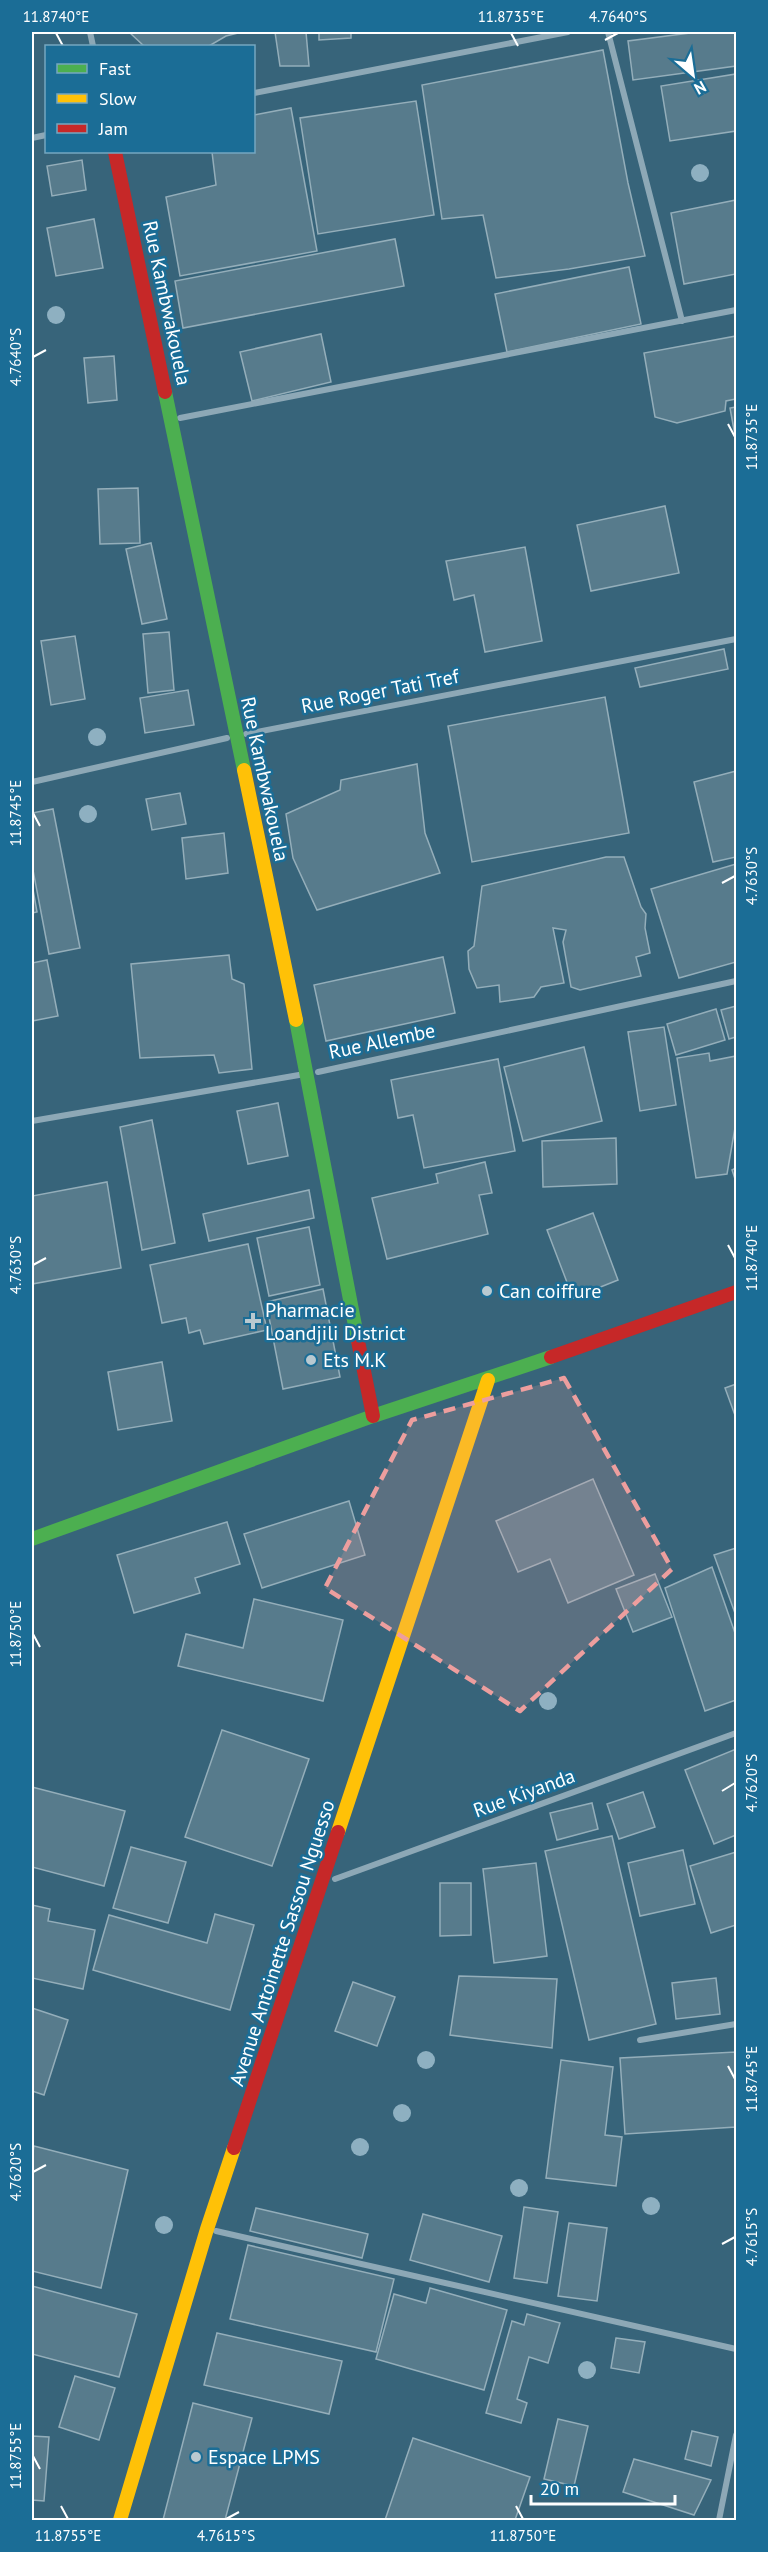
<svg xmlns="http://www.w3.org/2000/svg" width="768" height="2552" font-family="'PT Sans',sans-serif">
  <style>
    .building { fill: #577b8c; stroke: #94aeba; stroke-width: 1.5 }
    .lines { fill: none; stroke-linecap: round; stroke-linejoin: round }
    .street { stroke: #8da8b6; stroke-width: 6 }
    .fast { stroke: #4caf50; stroke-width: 14 }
    .slow { stroke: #ffc107; stroke-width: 14 }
    .jam { stroke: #c62828; stroke-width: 14 }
    .tree { fill: #8eb0c1 }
    .marked { fill: #ed9e9e; fill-opacity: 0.2; stroke: #ed9e9e; stroke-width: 4.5; stroke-dasharray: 12 8; stroke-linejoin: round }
    .ticks { fill: none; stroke: #fff; stroke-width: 2 }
    .poi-dot { fill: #b9c9d0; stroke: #1b6d96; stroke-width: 2 }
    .labels { text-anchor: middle; stroke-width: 5; stroke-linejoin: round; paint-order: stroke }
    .street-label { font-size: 20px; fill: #fff; stroke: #1b6d96 }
    .poi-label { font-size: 20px; fill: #fff; stroke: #1b6d96; text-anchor: start }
    .neatline { fill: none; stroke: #fff; stroke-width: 2 }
    .ticks-label { font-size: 15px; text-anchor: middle; fill: #fff }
  </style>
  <rect width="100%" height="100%" fill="#37647a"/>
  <g class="building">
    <path d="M129,32H242L226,36L209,46H144Z"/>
    <path d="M275,32H306L309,66H280Z"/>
    <path d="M319,32H351V38L319,40Z"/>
    <path d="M698,32H736V66L633,80L628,41Z"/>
    <path d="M603,50L628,183L645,256L569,269L496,278L483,215L442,219L422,85Z"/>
    <path d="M736,74V131L670,141L661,86Z"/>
    <path d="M416,101L434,215L318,234L300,118Z"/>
    <path d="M291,108L317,251L180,276L166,197L216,185L212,152H254V115Z"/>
    <path d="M82,160L86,190L52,196L47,166Z"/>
    <path d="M736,200V274L684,284L671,213Z"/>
    <path d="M94,219L103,268L56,276L47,228Z"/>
    <path d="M395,239L404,286L183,328L175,281Z"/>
    <path d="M629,267L641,324L507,352L495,294Z"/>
    <path d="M321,334L331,382L252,401L240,352Z"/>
    <path d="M736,336V399L726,401L725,411L677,423L655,417L644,353Z"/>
    <path d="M114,356L117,400L88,403L84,358Z"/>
    <path d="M736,407V441L730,408Z"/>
    <path d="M138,488L140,543L100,544L98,489Z"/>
    <path d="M665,506L679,573L591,591L577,525Z"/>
    <path d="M151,543L167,619L142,624L126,549Z"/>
    <path d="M525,547L542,641L485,652L474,595L454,600L446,561Z"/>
    <path d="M169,632L174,690L148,693L143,634Z"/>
    <path d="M75,636L85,699L51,705L41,641Z"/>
    <path d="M724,649L728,669L640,687L635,668Z"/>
    <path d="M188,690L194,725L145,733L140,698Z"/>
    <path d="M605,697L629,833L472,862L448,726Z"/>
    <path d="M417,764L425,833L440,873L317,910L293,858L286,814L340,790L341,780Z"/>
    <path d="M736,771V857L713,862L694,782Z"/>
    <path d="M180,793L186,824L152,830L146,799Z"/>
    <path d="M53,809L80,948L49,954L32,865V813Z"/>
    <path d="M224,833L228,873L186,879L182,838Z"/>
    <path d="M606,857H624L641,907L646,914L645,928L650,953L636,957L641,976L580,990L571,987L563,942L566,930L553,928L564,983L541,987L534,997L500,1002L499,985L477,988L469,969L468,951L474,946L482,886Z"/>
    <path d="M736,864V962L679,978L651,889Z"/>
    <path d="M32,884L37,912L32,913Z"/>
    <path d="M229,955L232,979L244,984L252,1069L219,1073L214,1055L140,1058L131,964Z"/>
    <path d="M443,957L455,1013L326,1041L314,985Z"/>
    <path d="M47,960L58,1016L32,1021V963Z"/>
    <path d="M736,1006V1037L729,1039L721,1010Z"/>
    <path d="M716,1009L725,1040L676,1055L667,1024Z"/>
    <path d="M664,1027L676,1105L640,1111L628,1032Z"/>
    <path d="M584,1047L602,1121L523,1141L504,1067Z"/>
    <path d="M709,1053L710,1061L736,1056V1122L727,1174L696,1178L677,1058Z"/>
    <path d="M498,1059L515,1151L424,1168L413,1115L398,1118L391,1080Z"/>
    <path d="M278,1103L288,1156L248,1164L237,1111Z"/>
    <path d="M152,1120L175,1243L142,1250L120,1127Z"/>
    <path d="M616,1138L617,1184L543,1187L542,1141Z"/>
    <path d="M485,1162L492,1193L479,1195L488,1234L387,1259L372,1198L438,1183L436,1174Z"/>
    <path d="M736,1168V1182L732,1170Z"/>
    <path d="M107,1182L121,1268L32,1284V1196Z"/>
    <path d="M309,1190L314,1218L209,1241L203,1214Z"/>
    <path d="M593,1213L618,1280L573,1298L547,1230Z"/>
    <path d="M309,1227L320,1285L269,1296L257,1238Z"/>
    <path d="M248,1244L267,1330L204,1344L200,1330L189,1333L186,1318L162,1323L150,1265Z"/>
    <path d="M323,1289L340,1377L283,1389L266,1302Z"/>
    <path d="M162,1362L172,1421L118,1430L108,1372Z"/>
    <path d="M736,1384V1418L725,1388Z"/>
    <path d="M593,1479L634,1575L568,1603L550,1559L518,1572L496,1521Z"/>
    <path d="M349,1501L365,1555L262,1588L244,1534Z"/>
    <path d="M227,1522L240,1564L195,1578L200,1593L134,1613L117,1555Z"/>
    <path d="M736,1548V1616L714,1555Z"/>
    <path d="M712,1567L736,1636V1700L705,1711L665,1588Z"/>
    <path d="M655,1574L672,1617L633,1632L616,1589Z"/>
    <path d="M254,1599L343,1620L323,1701L178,1666L186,1634L243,1648Z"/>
    <path d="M222,1730L309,1759L272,1866L185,1837Z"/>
    <path d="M736,1749V1835L714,1844L685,1770Z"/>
    <path d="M32,1787L125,1811L104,1886L32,1867Z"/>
    <path d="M643,1792L655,1827L619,1839L607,1804Z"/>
    <path d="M592,1803L598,1829L557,1840L550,1813Z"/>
    <path d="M612,1836L656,2024L589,2040L545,1851Z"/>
    <path d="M131,1847L186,1862L168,1923L113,1908Z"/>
    <path d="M683,1850L695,1904L640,1916L628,1863Z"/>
    <path d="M736,1852V1925L711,1933L690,1866Z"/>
    <path d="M536,1863L547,1956L494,1963L483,1869Z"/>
    <path d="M440,1883H471V1935L440,1936Z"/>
    <path d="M32,1905L50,1909L48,1921L95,1930L83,1989L32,1978Z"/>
    <path d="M215,1914L254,1925L230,2010L93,1970L109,1915L207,1943Z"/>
    <path d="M459,1976L557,1979L552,2048L450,2035Z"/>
    <path d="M716,1978L720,2014L676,2019L672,1983Z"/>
    <path d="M353,1982L395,1997L377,2046L335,2031Z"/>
    <path d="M32,2008L68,2020L44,2095L32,2091Z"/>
    <path d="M736,2052V2127L625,2134L620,2058Z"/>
    <path d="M561,2060L613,2067L605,2135L622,2137L616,2186L546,2178Z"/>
    <path d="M34,2146L128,2170L101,2288L32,2271V2158Z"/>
    <path d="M524,2207L558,2212L547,2283L514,2278Z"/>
    <path d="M256,2208L368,2234L362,2258L250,2231Z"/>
    <path d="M423,2214L502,2236L489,2282L410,2260Z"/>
    <path d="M569,2223L607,2228L597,2301L558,2296Z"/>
    <path d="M248,2245L394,2279L376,2352L230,2319Z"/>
    <path d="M32,2286L137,2314L119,2377L32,2354Z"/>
    <path d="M430,2288L507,2310L484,2390L376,2359L394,2294L426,2303Z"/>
    <path d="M527,2314L560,2323L548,2363L529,2357L517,2399L527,2403L521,2423L486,2413L512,2321L524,2325Z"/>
    <path d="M217,2333L342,2361L329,2414L204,2385Z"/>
    <path d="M616,2338L645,2342L639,2373L611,2368Z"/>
    <path d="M75,2376L115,2388L99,2440L59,2427Z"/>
    <path d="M193,2403L252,2418L225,2520H163Z"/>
    <path d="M558,2419L588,2426L574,2486L544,2479Z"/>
    <path d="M692,2431L718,2437L711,2466L685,2459Z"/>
    <path d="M32,2436L49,2437L44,2501L32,2500Z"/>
    <path d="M413,2438L530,2477L515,2520H385Z"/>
    <path d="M634,2459L711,2480L694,2515L623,2492Z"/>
  </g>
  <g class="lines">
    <g class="street">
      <path d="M90,32L93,46"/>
      <path d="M608,32L682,321"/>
      <path d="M254,93L568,32"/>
      <path d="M32,138L46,135"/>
      <path d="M180,418L736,310"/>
      <path d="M246,734L736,639"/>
      <path d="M32,782L227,738"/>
      <path d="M318,1072L736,981"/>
      <path d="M32,1121L299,1075"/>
      <path d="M335,1879L736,1733"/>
      <path d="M640,2040L736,2024"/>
      <path d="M216,2231L736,2349"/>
      <path d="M719,2520L736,2435"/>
    </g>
    <g class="fast">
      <path d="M165,392L244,770"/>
      <path d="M296,1020L358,1341"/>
      <path d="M32,1539L373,1416L551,1357"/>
    </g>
    <g class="slow">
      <path d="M244,770L296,1020"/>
      <path d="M338,1832L488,1380"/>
      <path d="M120,2520L207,2229L234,2148"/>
    </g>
    <g class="jam">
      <path d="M115,152L165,392"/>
      <path d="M358,1341L373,1416"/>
      <path d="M551,1357L736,1292"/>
      <path d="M234,2148L338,1832"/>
    </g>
  </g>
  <g class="tree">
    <circle cx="700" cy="173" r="9"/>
    <circle cx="56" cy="315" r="9"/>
    <circle cx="97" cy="737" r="9"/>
    <circle cx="88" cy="814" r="9"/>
    <circle cx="548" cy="1701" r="9"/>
    <circle cx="426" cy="2060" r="9"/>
    <circle cx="402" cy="2113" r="9"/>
    <circle cx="360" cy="2147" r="9"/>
    <circle cx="519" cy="2188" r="9"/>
    <circle cx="651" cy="2206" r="9"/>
    <circle cx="164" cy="2225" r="9"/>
    <circle cx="587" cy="2370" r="9"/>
  </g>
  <path class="marked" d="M564,1378L672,1569L520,1711L325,1588L412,1420Z"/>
  <path class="ticks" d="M56,33L63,46M511,33L518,46M605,40L618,33M33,357L46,350M728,424L735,437M33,813L40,826M722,883L735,876M728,1245L735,1258M33,1265L46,1258M33,1634L40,1647M722,1791L735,1783M728,2066L735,2079M33,2172L46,2165M722,2244L735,2237M33,2456L40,2469M61,2506L68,2519M516,2506L523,2519M226,2519L239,2512"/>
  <g class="poi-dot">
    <circle cx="487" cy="1291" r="6"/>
    <path d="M250 1312h6v6h6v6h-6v6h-6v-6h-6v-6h6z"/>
    <circle cx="311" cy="1360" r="6"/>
    <circle cx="196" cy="2457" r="6"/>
  </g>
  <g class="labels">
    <g class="street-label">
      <text transform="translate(167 303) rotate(78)" y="7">Rue Kambwakouela</text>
      <text transform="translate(380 691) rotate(-11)" y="7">Rue Roger Tati Tref</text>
      <text transform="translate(265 779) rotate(78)" y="7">Rue Kambwakouela</text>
      <text transform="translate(382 1041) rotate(-12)" y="7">Rue Allembe</text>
      <text transform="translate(524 1793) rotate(-20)" y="7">Rue Kiyanda</text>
      <text transform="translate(282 1943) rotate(-72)" y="7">Avenue Antoinette Sassou Nguesso</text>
    </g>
    <g class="poi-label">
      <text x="499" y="1298">Can coiffure</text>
      <text x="265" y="1317">Pharmacie<tspan x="265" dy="23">Loandjili District</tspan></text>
      <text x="323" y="1367">Ets M.K</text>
      <text x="208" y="2464">Espace LPMS</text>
    </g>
  </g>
  <rect width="768" height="2552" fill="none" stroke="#1b6d96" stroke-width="66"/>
  <rect x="45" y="45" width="210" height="108" fill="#1b6d96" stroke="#76a7c0" stroke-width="1.5"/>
  <rect x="57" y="64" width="30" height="9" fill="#4caf50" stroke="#76a7c0" stroke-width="1.5"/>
  <text x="99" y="75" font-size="18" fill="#ffffff">Fast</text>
  <rect x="57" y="94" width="30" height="9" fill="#ffc107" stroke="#76a7c0" stroke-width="1.5"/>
  <text x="99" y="105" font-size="18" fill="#ffffff">Slow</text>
  <rect x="57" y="124" width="30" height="9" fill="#c62828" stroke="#76a7c0" stroke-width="1.5"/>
  <text x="99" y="135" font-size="18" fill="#ffffff">Jam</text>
  <g transform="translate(693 75) rotate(151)" stroke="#1b6d96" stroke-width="4.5" paint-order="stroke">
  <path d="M0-4.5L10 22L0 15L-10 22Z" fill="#ffffff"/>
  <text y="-9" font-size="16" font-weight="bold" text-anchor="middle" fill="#ffffff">N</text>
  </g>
  <path d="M531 2495v9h144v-9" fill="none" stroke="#ffffff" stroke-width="3"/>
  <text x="540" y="2495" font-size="18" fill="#ffffff" stroke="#1b6d96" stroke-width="4.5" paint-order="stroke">20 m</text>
  <rect x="33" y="33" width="702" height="2486" class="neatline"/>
  <g class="ticks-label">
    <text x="56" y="22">11.8740°E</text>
    <text x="511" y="22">11.8735°E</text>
    <text x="618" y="22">4.7640°S</text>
    <text transform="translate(16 357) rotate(-90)" y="5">4.7640°S</text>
    <text transform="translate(752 437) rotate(-90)" y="5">11.8735°E</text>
    <text transform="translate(16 813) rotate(-90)" y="5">11.8745°E</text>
    <text transform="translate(752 876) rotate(-90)" y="5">4.7630°S</text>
    <text transform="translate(752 1258) rotate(-90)" y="5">11.8740°E</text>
    <text transform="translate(16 1265) rotate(-90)" y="5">4.7630°S</text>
    <text transform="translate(16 1634) rotate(-90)" y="5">11.8750°E</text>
    <text transform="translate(752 1783) rotate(-90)" y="5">4.7620°S</text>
    <text transform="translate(752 2079) rotate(-90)" y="5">11.8745°E</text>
    <text transform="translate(16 2172) rotate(-90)" y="5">4.7620°S</text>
    <text transform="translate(752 2237) rotate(-90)" y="5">4.7615°S</text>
    <text transform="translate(16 2456) rotate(-90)" y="5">11.8755°E</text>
    <text x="68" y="2541">11.8755°E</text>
    <text x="226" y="2541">4.7615°S</text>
    <text x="523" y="2541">11.8750°E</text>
  </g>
</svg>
